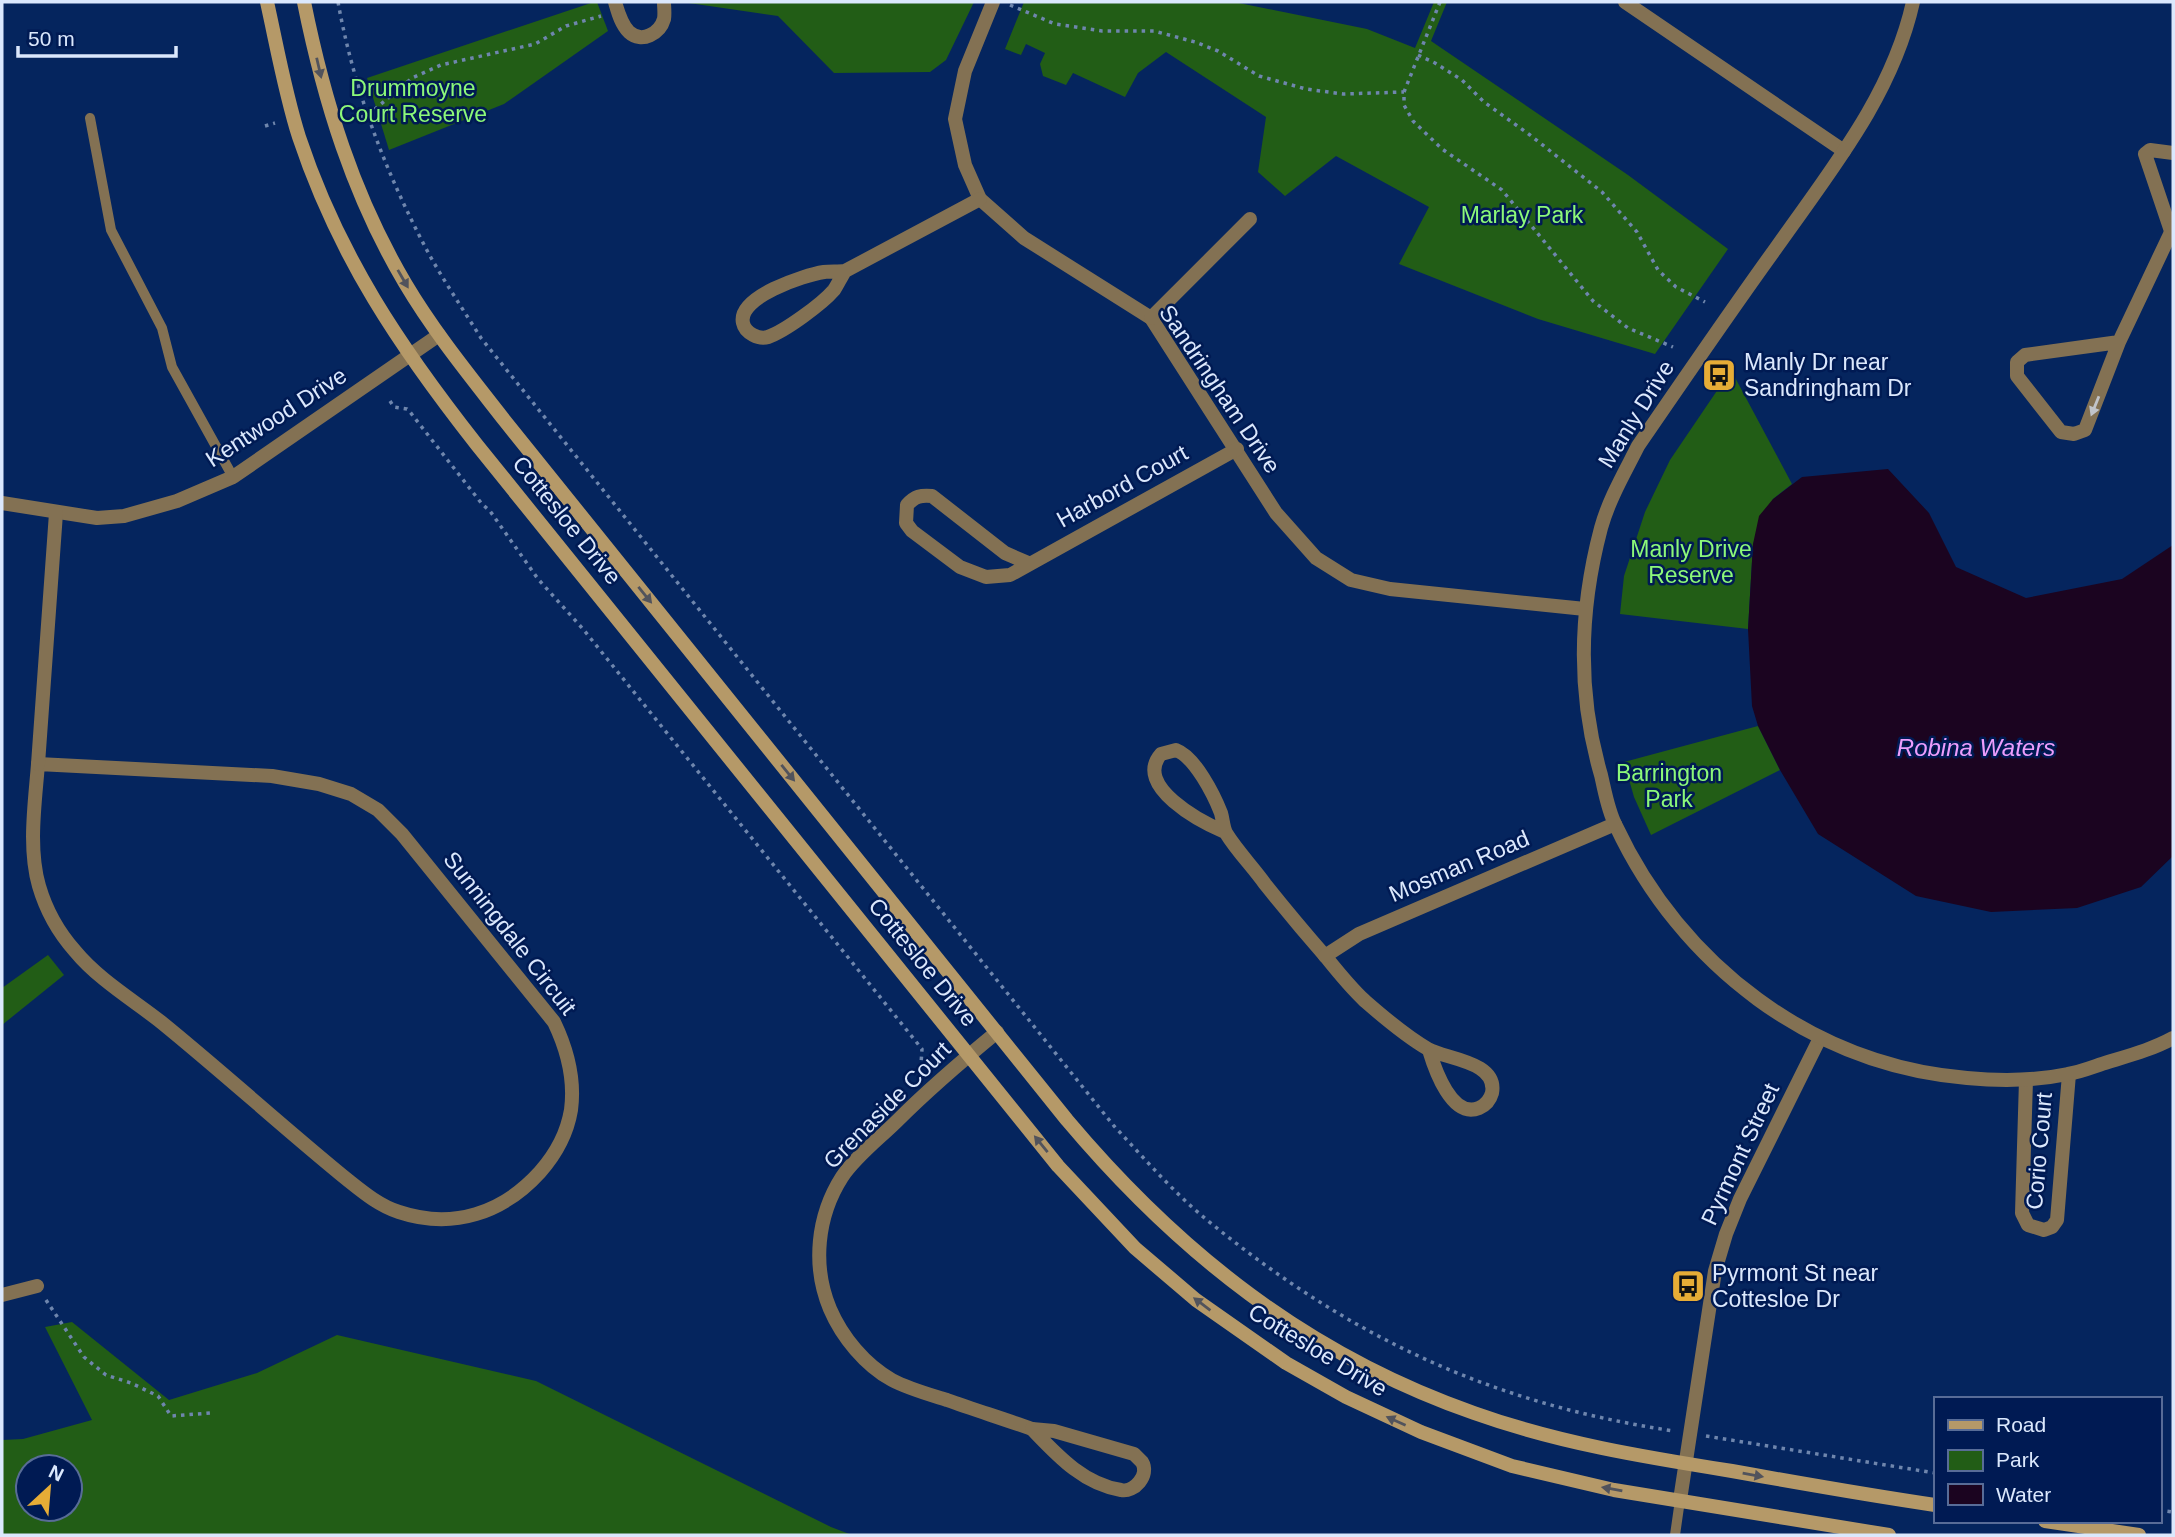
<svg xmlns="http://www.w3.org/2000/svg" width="2175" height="1537" font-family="Helvetica,sans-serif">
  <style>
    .green { fill: #225d16; fill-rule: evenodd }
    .water { fill: #1b0420 }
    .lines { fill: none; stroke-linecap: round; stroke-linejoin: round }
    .path { stroke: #6f86ad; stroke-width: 3.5; stroke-dasharray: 3.5 5; stroke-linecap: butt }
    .service { stroke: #837153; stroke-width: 10 }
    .minor { stroke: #837153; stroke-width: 14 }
    .tertiary { stroke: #837153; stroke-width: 14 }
    .secondary { stroke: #b59968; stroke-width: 14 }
    .oneway { fill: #51535c }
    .oneway2 { fill: #c1c4ca }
    .labels { text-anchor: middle; stroke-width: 5; stroke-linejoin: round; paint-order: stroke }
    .park-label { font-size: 23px; fill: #8cf879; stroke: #001a53 }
    .poi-label { font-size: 23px; fill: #dbe8fd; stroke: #001a53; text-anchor: start }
    .street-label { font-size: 23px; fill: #dbe8fd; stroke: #001a53 }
    .water-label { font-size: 24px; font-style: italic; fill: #ec9dfc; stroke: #001a53 }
  </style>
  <rect width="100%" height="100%" fill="#05255e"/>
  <g class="green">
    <path d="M594,2H597L608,31L504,104L389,150L367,78Z"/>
    <path d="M682,2H974L946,60L930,72L834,73L778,16Z"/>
    <path d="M1024,2H1234L1367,29L1415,48L1434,2H1447L1431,41L1628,175L1728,249L1655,354L1538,319L1399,264L1429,207L1336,156L1285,196L1258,172L1266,117L1166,52L1138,73L1125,97L1073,73L1066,85L1043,76L1040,64L1045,53L1026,44L1021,55L1005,49Z"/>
    <path d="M1731,370L1792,484L1773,499L1753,544L1748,629L1620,614L1624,576L1645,512L1670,460Z"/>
    <path d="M1758,726L1780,770L1651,835L1634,797L1624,762Z"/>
    <path d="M48,955L64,975L2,1025V988Z"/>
    <path d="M72,1322L169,1400L257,1373L337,1335L536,1381L831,1527L852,1535H2V1440L23,1439L92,1420L45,1327ZM28,1467H70V1509H28Z"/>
  </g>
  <path class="water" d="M1888,469L1929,513L1956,567L2026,598L2122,579L2173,545V856L2141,887L2077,908L1991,912L1916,896L1818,834L1780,770L1758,726L1752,706L1748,629L1753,544L1759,516L1773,499L1802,477Z"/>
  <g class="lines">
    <g class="path">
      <path d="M338,2C354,91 387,176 430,256C446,284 464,311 481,338L1114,1126C1144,1158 1173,1192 1207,1220C1349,1337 1492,1404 1674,1431"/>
      <path d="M1440,2L1404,92V105L1413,121L1442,149L1502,190L1593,301L1628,328L1673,347"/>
      <path d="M1010,5L1055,24L1102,31H1154L1195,42L1218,51L1259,76L1306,89L1343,94L1404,92"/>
      <path d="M1418,55L1435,63L1462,80L1484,102L1530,135L1602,192L1637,232L1658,270L1676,287L1705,302"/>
      <path d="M352,120L368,115L412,78L441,65L535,44L566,26L601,16"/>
      <path d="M265,126L275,123"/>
      <path d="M390,401L394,407L407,409L410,412L482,504L490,511L538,579L583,629L922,1049L921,1064L924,1071"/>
      <path d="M46,1300L84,1357L106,1375L131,1383L158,1396L171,1416L210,1413"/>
      <path d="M1706,1436L1935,1473"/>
      <path d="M2159,1510L2173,1512"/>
    </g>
    <g class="service">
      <path d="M90,118L111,230L162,328L172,367L233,477"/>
      <path d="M1675,1535L1680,1500"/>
    </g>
    <g class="minor">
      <path d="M615,2C618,12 621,24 629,32C642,44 660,33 664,19C665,13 664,8 664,2"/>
      <path d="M993,2L965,71L955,119L965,165L980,199L1024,238L1151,318L1276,513L1316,558L1351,580L1390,589L1585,609"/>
      <path d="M1625,2L1844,151"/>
      <path d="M2171,231L2145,154L2150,150L2173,153"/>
      <path d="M845,271C838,272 830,271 824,272C804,275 737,297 743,323C745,333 759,340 768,337C785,331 822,304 834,290C838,284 841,277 845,271L980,199"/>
      <path d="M1151,318L1250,219"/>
      <path d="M2119,342L2025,355L2017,362V376L2061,432L2074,434L2085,430L2119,342L2173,228"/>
      <path d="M2,503L97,518L124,516L177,501L233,477L439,335"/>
      <path d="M1028,563L1005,553L932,496C921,495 915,496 907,505L906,523L912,531L960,567L986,577L1010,575L1237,449"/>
      <path d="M38,764L272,776L319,784L351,794L378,810L402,834L554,1022C567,1049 575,1080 571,1110C567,1134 555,1155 540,1172C503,1213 453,1230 399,1212C380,1206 364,1193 349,1181C285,1129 225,1074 161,1022C133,1000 98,979 75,951C59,933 46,910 39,886C28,848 35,803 38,764Z"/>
      <path d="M38,764L56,513"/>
      <path d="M1225,832C1201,822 1133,786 1161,754L1176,750C1195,757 1214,795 1221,813C1223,820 1223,827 1226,833C1237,851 1253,867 1265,884C1285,909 1305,933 1326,957C1338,972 1351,988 1365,1001C1381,1015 1409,1038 1428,1049C1445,1059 1498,1061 1492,1093C1490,1100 1486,1105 1479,1108C1452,1119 1435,1070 1429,1050"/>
      <path d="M1325,956L1359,934L1615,824"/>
      <path d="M997,1032C963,1060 929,1089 898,1120C880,1138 856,1156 842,1177C817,1216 812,1266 830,1309C842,1337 865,1365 892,1380C909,1389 928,1394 947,1400C975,1410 1004,1419 1032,1429"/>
      <path d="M2026,1080L2022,1213L2028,1225L2044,1230L2052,1227L2057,1220L2069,1074"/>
      <path d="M2,1295L37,1286"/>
      <path d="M1032,1429L1054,1431L1134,1454C1135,1455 1141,1461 1142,1462C1150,1475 1134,1493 1121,1490C1083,1484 1057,1455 1032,1429Z"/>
      <path d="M1680,1500L1715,1271L1726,1234L1740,1199L1820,1038"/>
    </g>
    <path class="tertiary" d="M1913,2C1892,96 1830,171 1776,248C1729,313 1684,379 1638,446C1625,472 1609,499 1601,528C1579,611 1577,693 1601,775C1605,792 1608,811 1616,826C1681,965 1812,1065 1967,1078C2000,1081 2035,1081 2068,1074C2081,1072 2095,1066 2108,1062C2131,1055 2153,1049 2173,1038"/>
    <g class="secondary">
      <path d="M267,2C277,47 285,93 299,137C339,257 400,347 477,445L1058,1166L1135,1248L1196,1300L1286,1363L1346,1397L1421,1432L1512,1466L1614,1490L1889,1535"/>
      <path d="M304,2C324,101 353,195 405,283C434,332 470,376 505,421L1067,1120C1179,1253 1308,1355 1474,1413C1558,1443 1644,1457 1732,1471C1799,1483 1867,1495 1935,1505"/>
      <path d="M2045,1521L2139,1535"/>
    </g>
  </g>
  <defs><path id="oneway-solid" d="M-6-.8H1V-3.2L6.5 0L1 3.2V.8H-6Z" transform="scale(1.75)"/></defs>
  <g class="oneway">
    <use href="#oneway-solid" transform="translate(319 68) rotate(77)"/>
    <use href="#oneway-solid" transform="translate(403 279) rotate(60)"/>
    <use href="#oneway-solid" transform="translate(645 595) rotate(51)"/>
    <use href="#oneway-solid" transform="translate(788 773) rotate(51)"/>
    <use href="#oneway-solid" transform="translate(1041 1144) rotate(-129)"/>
    <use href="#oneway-solid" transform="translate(1202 1304) rotate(-143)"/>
    <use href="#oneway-solid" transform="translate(1396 1421) rotate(-156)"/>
    <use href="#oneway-solid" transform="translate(1753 1475) rotate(10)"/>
    <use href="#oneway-solid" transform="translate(1612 1489) rotate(-170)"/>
  </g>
  <use class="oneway2" href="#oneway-solid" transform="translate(2095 406) rotate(112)"/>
  <defs>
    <g id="bus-square" transform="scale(1.75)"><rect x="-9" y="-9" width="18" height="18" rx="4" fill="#e6ac36" stroke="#001a53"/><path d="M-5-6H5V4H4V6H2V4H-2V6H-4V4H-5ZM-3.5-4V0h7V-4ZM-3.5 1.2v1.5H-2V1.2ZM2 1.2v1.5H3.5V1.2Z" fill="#111"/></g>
  </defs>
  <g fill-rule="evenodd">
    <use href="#bus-square" x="1719" y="375"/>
    <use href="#bus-square" x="1688" y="1286"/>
  </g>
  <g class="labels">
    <g class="park-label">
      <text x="413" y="96">Drummoyne<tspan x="413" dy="26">Court Reserve</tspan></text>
      <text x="1522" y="223">Marlay Park</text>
      <text x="1691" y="557">Manly Drive<tspan x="1691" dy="26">Reserve</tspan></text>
      <text x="1669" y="781">Barrington<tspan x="1669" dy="26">Park</tspan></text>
    </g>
    <g class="poi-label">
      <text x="1744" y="370">Manly Dr near<tspan x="1744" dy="26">Sandringham Dr</tspan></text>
      <text x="1712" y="1281">Pyrmont St near<tspan x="1712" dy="26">Cottesloe Dr</tspan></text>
    </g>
    <g class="street-label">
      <text transform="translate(1220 389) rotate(56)" y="8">Sandringham Drive</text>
      <text transform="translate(1636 414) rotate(-58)" y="8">Manly Drive</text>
      <text transform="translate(276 417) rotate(-33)" y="8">Kentwood Drive</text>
      <text transform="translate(1122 486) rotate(-29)" y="8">Harbord Court</text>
      <text transform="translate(567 520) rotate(51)" y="8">Cottesloe Drive</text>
      <text transform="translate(1459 866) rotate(-23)" y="8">Mosman Road</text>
      <text transform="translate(510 933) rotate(52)" y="8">Sunningdale Circuit</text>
      <text transform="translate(923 962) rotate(51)" y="8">Cottesloe Drive</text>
      <text transform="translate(887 1105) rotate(-45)" y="8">Grenaside Court</text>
      <text transform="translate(2039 1151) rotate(-85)" y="8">Corio Court</text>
      <text transform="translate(1740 1154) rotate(-65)" y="8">Pyrmont Street</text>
      <text transform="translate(1318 1350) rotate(31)" y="8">Cottesloe Drive</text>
    </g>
    <g class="water-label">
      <text x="1976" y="756">Robina Waters</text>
    </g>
  </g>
  <rect width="2175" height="1537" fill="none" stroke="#dbe8fd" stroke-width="7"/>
  <rect x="1934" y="1397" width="228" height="126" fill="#001a53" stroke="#586c97" stroke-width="2"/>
  <rect x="1948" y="1420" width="35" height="10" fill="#b59968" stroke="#586c97" stroke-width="2"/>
  <text x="1996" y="1432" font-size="21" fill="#dbe8fd">Road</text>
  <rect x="1948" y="1450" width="35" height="21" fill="#225d16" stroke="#586c97" stroke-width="2"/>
  <text x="1996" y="1467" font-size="21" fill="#dbe8fd">Park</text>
  <rect x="1948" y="1484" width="35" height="21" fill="#1b0420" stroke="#586c97" stroke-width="2"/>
  <text x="1996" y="1502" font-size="21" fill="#dbe8fd">Water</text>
  <g transform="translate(49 1488) rotate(26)"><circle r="33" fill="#001a53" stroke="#586c97" stroke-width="2"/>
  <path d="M0-5L12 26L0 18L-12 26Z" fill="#e6ac36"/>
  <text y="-10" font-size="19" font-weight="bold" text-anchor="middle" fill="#dbe8fd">N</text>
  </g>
  <path d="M18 46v10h158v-10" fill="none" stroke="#dbe8fd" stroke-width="3.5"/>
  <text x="28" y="46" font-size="21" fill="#dbe8fd" stroke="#001a53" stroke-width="5" paint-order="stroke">50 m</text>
</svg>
